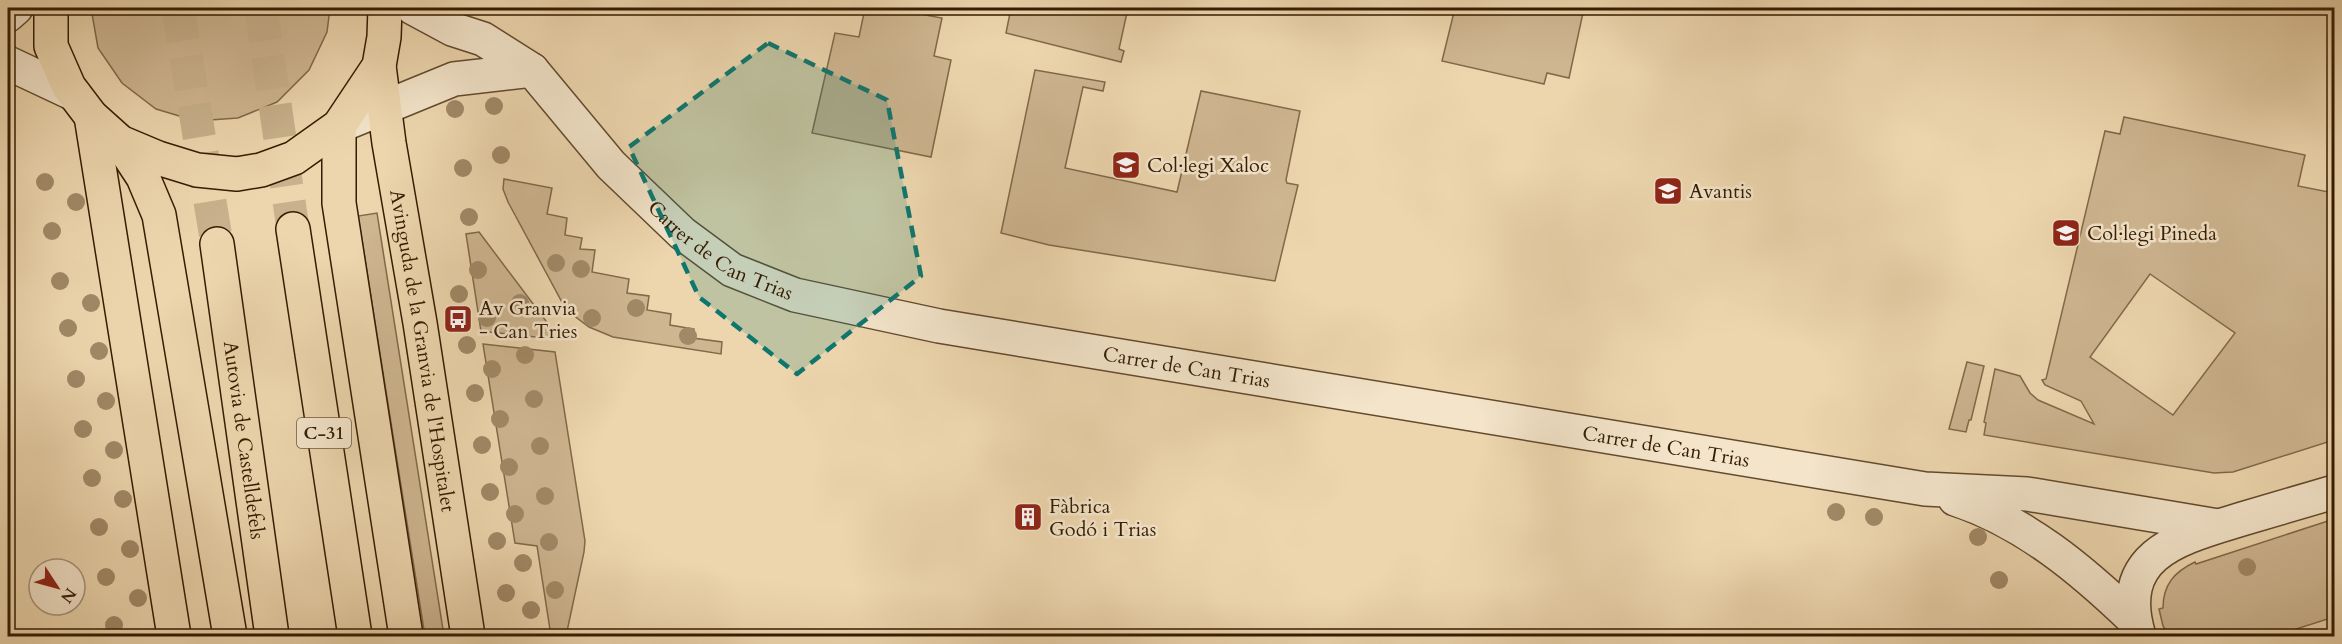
<svg xmlns="http://www.w3.org/2000/svg" width="2342" height="644" font-family="Cardo,serif">
  <style>
    .green { fill: #ceb691; stroke: #81694a; stroke-width: 1.5; fill-rule: evenodd }
    .lines { fill: none; stroke-linecap: round; stroke-linejoin: round }
    .highway-tunnel { stroke: #c8b18c; stroke-width: 33; stroke-dasharray: 33 16; stroke-linecap: butt }
    .minor-casing { stroke: #624a2d; stroke-width: 36 }
    .major-casing { stroke: #341c02; stroke-width: 36 }
    .highway-casing { stroke: #341c02; stroke-width: 36 }
    .minor { stroke: #f3e4ca; stroke-width: 33 }
    .major { stroke: #edd6ae; stroke-width: 33 }
    .highway { stroke: #edd6ae; stroke-width: 33 }
    .tree { fill: #a18967 }
    .marked { fill: #0f766e; fill-opacity: 0.2; stroke: #0f766e; stroke-width: 4.5; stroke-dasharray: 12 8; stroke-linejoin: round }
    .labels { text-anchor: middle; stroke-width: 5; stroke-linejoin: round; paint-order: stroke }
    .shield { fill: #f3e4ca; stroke: #6d583e; stroke-width: 1.5 }
    .shield-label { font-size: 18px; font-weight: bold; fill: #341c02 }
    .poi-label { font-size: 20px; fill: #341c02; stroke: #f3e4ca; text-anchor: start }
    .street-label { font-size: 20px; fill: #341c02; stroke: #f3e4ca }
  </style>
  <rect width="100%" height="100%" fill="#edd6ae"/>
  <filter id="stains"><feTurbulence type="fractalNoise" baseFrequency=".00333" numOctaves="4"/><feColorMatrix values="0 0 0 0 .2 0 0 0 0 .09 0 0 0 0 .02 0 0 0 .5 -.17"/></filter>
  <radialGradient id="worn" r=".72"><stop offset=".6" stop-color="#630" stop-opacity="0"/><stop offset="1" stop-color="#630" stop-opacity=".3"/></radialGradient>
  <g class="green">
    <path d="M91,8H330L327,32L309,70L277,102L238,118L196,121L156,109L122,83L98,48Z"/>
    <path d="M865,8H926L925,15L942,18L934,56L951,60L931,157L812,133L835,33L859,37Z"/>
    <path d="M1011,8H1128L1119,49L1124,51L1121,62L1006,33Z"/>
    <path d="M1455,8H1584L1569,78L1547,73L1544,84L1442,61Z"/>
    <path d="M1035,70L1105,82L1103,91L1083,87L1065,168L1177,192L1201,91L1300,111L1286,180L1287,183L1298,185L1275,281L1049,245L1001,233Z"/>
    <path d="M2124,117L2305,155L2298,186L2334,193V440L2233,472L2214,473L1984,435L1986,423L1984,422L1995,369L2020,376L2030,393L2038,400L2094,424L2081,401L2045,385L2042,380L2046,379L2105,131L2120,134ZM2150,274L2235,333L2173,415L2090,357Z"/>
    <path d="M504,179L552,188L547,214L567,218L565,235L582,238L580,249L595,250L592,272L629,279L627,293L649,296L647,310L671,314L670,325L694,329L693,338L722,342L721,354L613,337L589,327L573,315L563,304L508,202L503,189Z"/>
    <path d="M377,213L444,636H425L360,228L358,216Z"/>
    <path d="M479,232L549,325L553,339L481,331L466,234Z"/>
    <path d="M483,344L555,352L585,541L584,552L566,636H551L537,546L515,543Z"/>
    <path d="M1967,362L1984,366L1971,420H1969L1966,432L1949,429Z"/>
    <path d="M2334,519V617L2274,636H2169L2163,626L2159,609L2163,608C2163,585 2174,572 2195,562L2196,564Z"/>
  </g>
  <g class="lines">
    <g class="highway-tunnel">
      <path d="M178,8L217,244"/>
      <path d="M261,8L293,229"/>
    </g>
    <g class="minor-casing">
      <g id="minor">
        <path id="s1" d="M413,8L452,29L483,39L532,70L611,165L682,233L732,270L795,295L939,326L1925,489L2027,494L2218,526"/>
        <path d="M8,15L16,8"/>
        <path d="M8,63L74,94"/>
        <path d="M339,126L454,79L532,70"/>
        <path d="M1955,499C2025,522 2082,570 2134,620"/>
        <path d="M2139,636C2114,553 2180,538 2242,519C2273,510 2304,501 2334,492"/>
      </g>
    </g>
    <g class="major-casing">
      <g id="major">
        <path d="M51,8V46L69,87L91,116L120,142L158,158L197,170L237,174L261,170L294,158L339,126L379,66L384,37L385,8"/>
        <path id="s2" d="M379,66L389,143L420,323L468,636"/>
        <path d="M91,116L174,636"/>
      </g>
    </g>
    <g class="highway-casing">
      <g id="highway">
        <path d="M339,126V203L406,636"/>
        <path d="M120,142L143,177L159,215L230,636"/>
        <path d="M293,229L355,636"/>
        <path id="s3" d="M217,244L272,636"/>
      </g>
    </g>
    <use href="#minor" class="minor"/>
    <use href="#major" class="major"/>
    <use href="#highway" class="highway"/>
  </g>
  <g class="tree">
    <circle cx="494" cy="106" r="9"/>
    <circle cx="455" cy="109" r="9"/>
    <circle cx="501" cy="155" r="9"/>
    <circle cx="463" cy="168" r="9"/>
    <circle cx="45" cy="182" r="9"/>
    <circle cx="76" cy="202" r="9"/>
    <circle cx="469" cy="217" r="9"/>
    <circle cx="52" cy="231" r="9"/>
    <circle cx="556" cy="263" r="9"/>
    <circle cx="581" cy="269" r="9"/>
    <circle cx="478" cy="270" r="9"/>
    <circle cx="60" cy="281" r="9"/>
    <circle cx="459" cy="294" r="9"/>
    <circle cx="91" cy="303" r="9"/>
    <circle cx="520" cy="303" r="9"/>
    <circle cx="636" cy="308" r="9"/>
    <circle cx="487" cy="318" r="9"/>
    <circle cx="592" cy="318" r="9"/>
    <circle cx="68" cy="328" r="9"/>
    <circle cx="688" cy="336" r="9"/>
    <circle cx="467" cy="345" r="9"/>
    <circle cx="99" cy="351" r="9"/>
    <circle cx="525" cy="355" r="9"/>
    <circle cx="492" cy="369" r="9"/>
    <circle cx="76" cy="379" r="9"/>
    <circle cx="475" cy="393" r="9"/>
    <circle cx="534" cy="399" r="9"/>
    <circle cx="106" cy="401" r="9"/>
    <circle cx="500" cy="419" r="9"/>
    <circle cx="83" cy="429" r="9"/>
    <circle cx="482" cy="445" r="9"/>
    <circle cx="540" cy="446" r="9"/>
    <circle cx="114" cy="450" r="9"/>
    <circle cx="509" cy="467" r="9"/>
    <circle cx="92" cy="478" r="9"/>
    <circle cx="490" cy="492" r="9"/>
    <circle cx="545" cy="496" r="9"/>
    <circle cx="123" cy="499" r="9"/>
    <circle cx="1836" cy="512" r="9"/>
    <circle cx="515" cy="514" r="9"/>
    <circle cx="1874" cy="517" r="9"/>
    <circle cx="99" cy="527" r="9"/>
    <circle cx="1978" cy="537" r="9"/>
    <circle cx="497" cy="541" r="9"/>
    <circle cx="549" cy="542" r="9"/>
    <circle cx="130" cy="549" r="9"/>
    <circle cx="523" cy="563" r="9"/>
    <circle cx="2247" cy="567" r="9"/>
    <circle cx="106" cy="577" r="9"/>
    <circle cx="1999" cy="580" r="9"/>
    <circle cx="555" cy="590" r="9"/>
    <circle cx="506" cy="593" r="9"/>
    <circle cx="138" cy="598" r="9"/>
    <circle cx="531" cy="610" r="9"/>
    <circle cx="114" cy="625" r="9"/>
  </g>
  <path class="marked" d="M768,43L887,100L921,276L797,374L699,297L629,147Z"/>
  <defs>
    <g id="school-square" transform="scale(1.5)"><rect x="-9" y="-9" width="18" height="18" rx="4" fill="#8f2418" stroke="#f3e4ca"/><path d="M0-5L7-2L0 1L-7-2ZM-4 1L0 2.5L4 1V4Q0 6-4 4Z" fill="#fff"/></g>
    <g id="bus-square" transform="scale(1.5)"><rect x="-9" y="-9" width="18" height="18" rx="4" fill="#8f2418" stroke="#f3e4ca"/><path d="M-5-6H5V4H4V6H2V4H-2V6H-4V4H-5ZM-3.5-4V0h7V-4ZM-3.5 1.2v1.5H-2V1.2ZM2 1.2v1.5H3.5V1.2Z" fill="#fff"/></g>
    <g id="building-square" transform="scale(1.5)"><rect x="-9" y="-9" width="18" height="18" rx="4" fill="#8f2418" stroke="#f3e4ca"/><path d="M-4-6H4V6H1V3H-1V6H-4ZM-2.5-4.3h1.7v1.8h-1.7ZM.8-4.3h1.7v1.8H.8ZM-2.5-1h1.7V.8h-1.7ZM.8-1h1.7V.8H.8Z" fill="#fff"/></g>
  </defs>
  <g fill-rule="evenodd">
    <use href="#school-square" x="1126" y="165"/>
    <use href="#school-square" x="1668" y="191"/>
    <use href="#school-square" x="2066" y="233"/>
    <use href="#bus-square" x="458" y="319"/>
    <use href="#building-square" x="1028" y="517"/>
  </g>
  <g class="labels">
    <rect class="shield" x="297" y="418" width="54" height="30" rx="4.5"/>
    <g class="shield-label">
      <text x="324" y="439">C-31</text>
    </g>
    <g class="poi-label">
      <text x="1147" y="172">Col·legi Xaloc</text>
      <text x="1689" y="198">Avantis</text>
      <text x="2087" y="240">Col·legi Pineda</text>
      <text x="479" y="315">Av Granvia<tspan x="479" dy="23">- Can Tries</tspan></text>
      <text x="1049" y="513">Fàbrica<tspan x="1049" dy="23">Godó i Trias</tspan></text>
    </g>
    <g class="street-label">
      <text dy="7" stroke="none"><textPath href="#s1" startOffset="399">Carrer de Can Trias</textPath></text>
      <text dy="7" stroke="none"><textPath href="#s2" startOffset="288">Avinguda de la Granvia de l'Hospitalet</textPath></text>
      <text dy="7" stroke="none"><textPath href="#s1" startOffset="885">Carrer de Can Trias</textPath></text>
      <text dy="7" stroke="none"><textPath href="#s3" startOffset="198">Autovia de Castelldefels</textPath></text>
      <text dy="7" stroke="none"><textPath href="#s1" startOffset="1371">Carrer de Can Trias</textPath></text>
    </g>
  </g>
  <rect width="2342" height="644" fill="none" stroke="#edd6ae" stroke-width="30"/>
  <rect x="9" y="9" width="2324" height="626" fill="none" stroke="#341c02" stroke-width="3"/>
  <rect x="15" y="15" width="2312" height="614" fill="none" stroke="#341c02" stroke-width="1.5"/>
  <g transform="translate(57 587) rotate(126)"><circle r="28" fill="#f3e4ca" stroke="#a7947a" stroke-width="1.5"/>
  <path d="M0-4.5L10 22L0 15L-10 22Z" fill="#8f2418"/>
  <text y="-9" font-size="16" font-weight="bold" text-anchor="middle" fill="#341c02">N</text>
  </g>
  <rect width="100%" height="100%" filter="url(#stains)"/>
  <rect width="100%" height="100%" fill="url(#worn)"/>
</svg>
